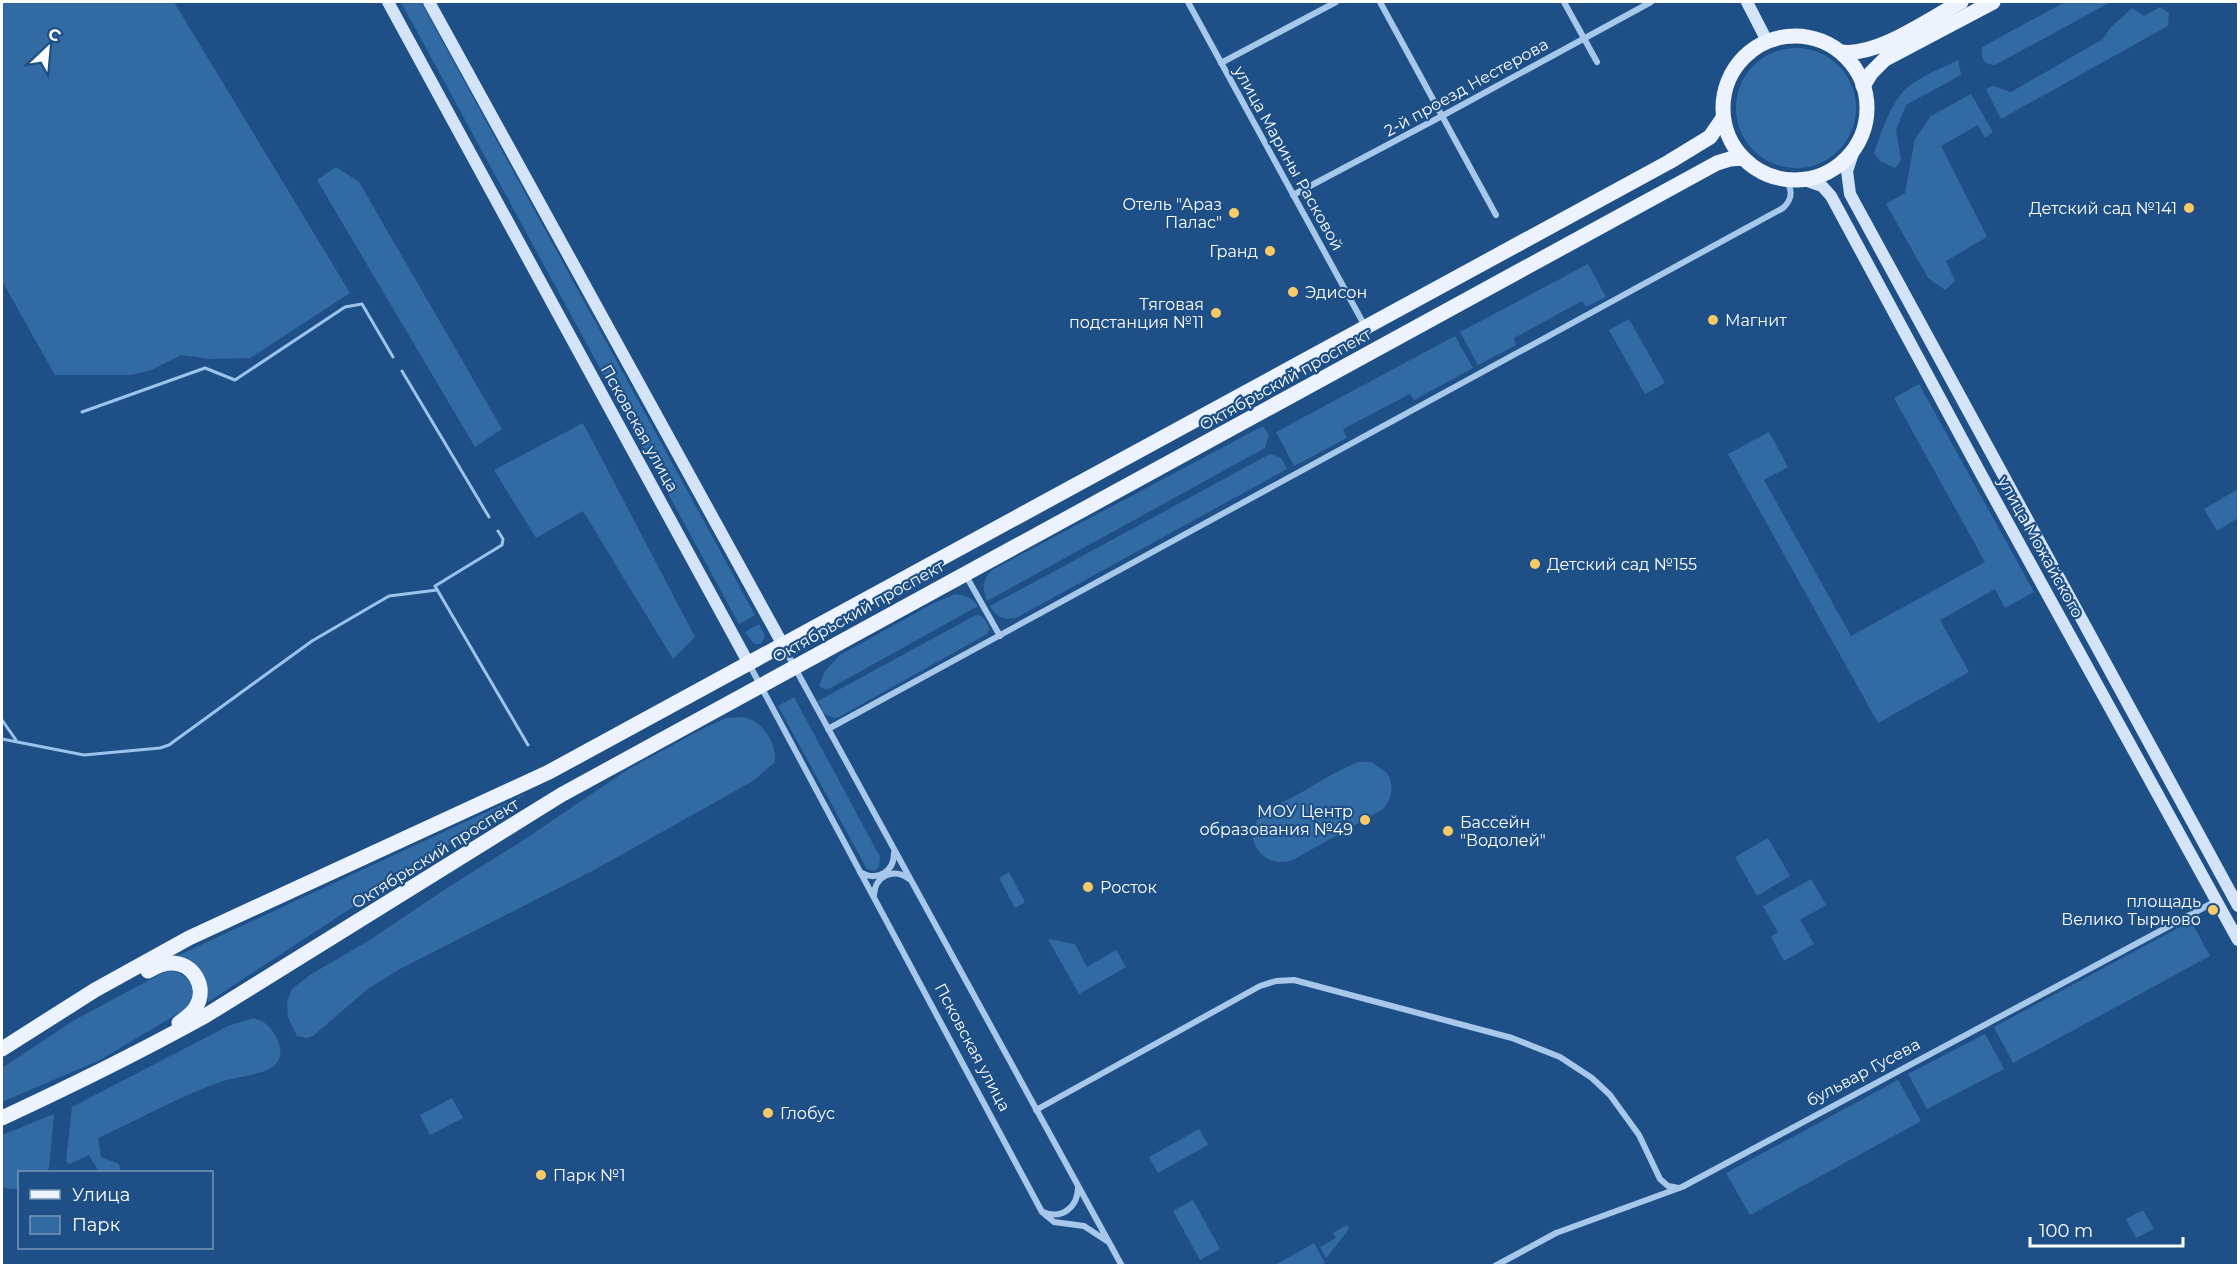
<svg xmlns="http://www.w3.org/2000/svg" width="2240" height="1267" font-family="Montserrat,sans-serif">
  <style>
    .green { fill: #326aa4 }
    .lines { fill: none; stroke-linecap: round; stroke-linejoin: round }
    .stream { stroke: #9bc3ec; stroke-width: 3 }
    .street { stroke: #a7c8ea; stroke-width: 6 }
    .secondary { stroke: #d3e4f8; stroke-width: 12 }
    .primary { stroke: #ecf3fe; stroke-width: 15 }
    .poi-dot { fill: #f9ca67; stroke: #1e5087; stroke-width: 2 }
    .labels { text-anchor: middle; stroke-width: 4.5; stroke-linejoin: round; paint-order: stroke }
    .street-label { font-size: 16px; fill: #fff; stroke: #1e5087 }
    .poi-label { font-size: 16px; fill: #fff; stroke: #1e5087; text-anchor: start }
  </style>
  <rect width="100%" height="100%" fill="#1e5087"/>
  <g class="green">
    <path d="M2,2H174L350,293L250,358L210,359L181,355L151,370L132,375H55L2,281Z"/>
    <path d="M401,2H421L755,615L739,624Z"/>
    <path d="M2065,2H2111L1995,65C1984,65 1980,58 1982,47Z"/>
    <path d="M2160,7L2169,13L2168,26L2001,119L1986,89L1993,86L2011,92L2103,39L2110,28L2132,8L2144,16Z"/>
    <circle cx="1796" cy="108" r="60"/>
    <path d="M1958,60L1961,75L1906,105L1896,130L1901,160L1895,168L1880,161L1874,153C1880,135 1890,107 1902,93C1915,78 1941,69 1958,60Z"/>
    <path d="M1971,94L1993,132L1985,138L1978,125L1941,146L1987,237L1946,261L1955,281L1945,290L1928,278L1886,204L1905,193L1915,139L1931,116Z"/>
    <path d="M336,167L359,182L502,429L475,447L317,180Z"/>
    <path d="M1588,264L1606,297L1586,307L1582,301L1514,338L1516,345L1478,365L1460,332Z"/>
    <path d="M1629,319L1665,383L1645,394L1609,330Z"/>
    <path d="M1455,336L1473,368L1414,400L1410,394L1343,429L1347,438L1294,466L1276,432Z"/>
    <path d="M1919,384L2034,592L2005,608L1995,589L1940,620L1969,672L1878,723L1728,454L1769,432L1788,467L1764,480L1851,636L1985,562L1894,398Z"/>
    <path d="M583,423L695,637L673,659L583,511L536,538L494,470Z"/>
    <path d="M1263,426L1269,435L1265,448L987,601C982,588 982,581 992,570Z"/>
    <path d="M1270,454L1281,458L1287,469L1018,617C1006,621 996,618 990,606Z"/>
    <path d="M2238,489V518L2217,531L2204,509Z"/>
    <path d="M955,594C966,595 972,598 978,606L827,690L819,686L825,671L840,655L934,603Z"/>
    <path d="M976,615L982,616C986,621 992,629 987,634L839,717L834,718L824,714L818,701Z"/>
    <path d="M759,624C763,632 768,637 760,644H754L745,632Z"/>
    <path d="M794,697L880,857L879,866L875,871L867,869L778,706Z"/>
    <path d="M743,717C762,720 777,743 775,762L753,781L594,870L400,969L369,988L313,1036L307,1038L297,1036L288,1017L287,1002L292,989L310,975L368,941L447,888L522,841L627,770L700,730L726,718Z"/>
    <path d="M1358,762H1371L1387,773C1394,786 1393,797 1383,809L1293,860C1263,871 1238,836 1263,814C1272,806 1285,801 1295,796C1316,784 1336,771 1358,762Z"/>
    <path d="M527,793L208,1002C207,977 203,964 177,956Z"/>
    <path d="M1768,838L1790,876L1757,896L1735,857Z"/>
    <path d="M1009,872L1025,902L1015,908L999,878Z"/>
    <path d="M1811,879L1826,905L1800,920L1814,944L1784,961L1771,937L1778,932L1763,906Z"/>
    <path d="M2191,921L2210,956L2013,1063L1994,1027Z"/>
    <path d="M1048,939L1075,944L1087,967L1116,950L1126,967L1079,994Z"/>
    <path d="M168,970C181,972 186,976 193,987L192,1000L184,1010L100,1060L2,1102V1068L73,1021Z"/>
    <path d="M254,1018C257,1020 263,1021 266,1024C275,1031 285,1050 278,1061C270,1075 238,1076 223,1081C180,1096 140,1119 98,1138L101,1157L119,1164L121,1172H99L89,1155L69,1164L66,1161L72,1107L228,1026Z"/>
    <path d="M1985,1034L2004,1069L1927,1109L1908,1074Z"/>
    <path d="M1898,1080L1921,1121L1750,1215L1726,1173Z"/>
    <path d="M452,1098L463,1118L430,1135L420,1115Z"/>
    <path d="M54,1114L49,1168L47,1172H20L19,1189H8L2,1186V1135Z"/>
    <path d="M1199,1129L1208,1145L1158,1173L1149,1157Z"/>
    <path d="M1193,1200L1220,1249L1200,1260L1173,1211Z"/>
    <path d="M2143,1210L2154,1229L2136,1238L2126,1219Z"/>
    <path d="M1347,1225L1349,1229L1326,1258L1320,1247L1336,1238L1333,1233Z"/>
    <path d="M1314,1243L1325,1263L1320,1265H1278L1277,1264Z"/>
  </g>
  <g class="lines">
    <g class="stream">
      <path d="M402,371L489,517"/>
      <path d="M82,412L205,368L235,380L345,307L362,304L393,357"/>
      <path d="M498,531L503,539L502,545L435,586L528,745"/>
      <path d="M2,720L16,740"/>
      <path d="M2,739L84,755L160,748L169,745L312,641L389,596L437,590"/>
    </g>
    <g class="street">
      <path d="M1188,2L1366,328"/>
      <path d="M1380,2L1496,215"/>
      <path d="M1564,2L1597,62"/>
      <path d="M1221,63L1336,2"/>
      <path d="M1293,195L1442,116L1651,2"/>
      <path d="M965,574L1000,636"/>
      <path d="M783,646L1122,1266"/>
      <path d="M749,664L1042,1212L1054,1222L1084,1226L1107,1241"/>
      <path d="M828,729L1783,208C1793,199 1793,188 1784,179"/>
      <path d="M860,872C877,882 894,872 894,853"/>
      <path d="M874,895C875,876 894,867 909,879"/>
      <path d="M1036,1110L1260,986L1276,981L1294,980L1512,1038L1560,1057L1592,1078L1610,1095L1639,1135L1660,1179L1668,1186L1679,1188"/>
      <path d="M1043,1212C1062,1220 1078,1207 1078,1187"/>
      <path d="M1495,1266L1556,1233L1682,1187L2216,901"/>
    </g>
    <g class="secondary">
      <path d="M388,2L749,664"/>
      <path d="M429,2L783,645"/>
      <path d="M1747,2L1767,41"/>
      <path d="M1854,150L1847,171L1850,194L2238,906"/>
      <path d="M1805,180L1822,186L1831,196L1981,474L2238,940"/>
    </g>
    <g class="primary">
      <circle cx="1795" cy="108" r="72"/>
      <path d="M1841,52C1877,57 1929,19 1961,2"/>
      <path d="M1863,86L1871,73L1885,59L1993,2"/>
      <path d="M148,971C155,967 162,963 170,963C193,962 208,987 196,1007C192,1014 185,1018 179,1023"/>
      <path d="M2,1049L95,990L189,938L549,772L1669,162L1710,137L1723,118"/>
      <path d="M2,1118C71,1086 138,1053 205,1016L561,795L1717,163L1730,159L1743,158"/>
    </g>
  </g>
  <g class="poi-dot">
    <circle cx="2189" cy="208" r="6"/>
    <circle cx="1234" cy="213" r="6"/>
    <circle cx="1270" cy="251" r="6"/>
    <circle cx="1293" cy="292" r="6"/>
    <circle cx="1216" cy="313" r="6"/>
    <circle cx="1713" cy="320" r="6"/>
    <circle cx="1535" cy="564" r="6"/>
    <circle cx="1365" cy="820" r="6"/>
    <circle cx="1448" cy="831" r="6"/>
    <circle cx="1088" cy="887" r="6"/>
    <circle cx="2213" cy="910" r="6"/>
    <circle cx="768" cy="1113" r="6"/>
    <circle cx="541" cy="1175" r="6"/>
  </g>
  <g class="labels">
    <g class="street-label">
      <text transform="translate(1466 87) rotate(-29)" y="6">2-й проезд Нестерова</text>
      <text transform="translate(1289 158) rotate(61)" y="6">улица Марины Расковой</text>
      <text transform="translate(1285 379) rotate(-29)" y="6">Октябрьский проспект</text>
      <text transform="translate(640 428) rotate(61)" y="6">Псковская улица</text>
      <text transform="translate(2041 547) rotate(61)" y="6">улица Можайского</text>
      <text transform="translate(858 611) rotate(-29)" y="6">Октябрьский проспект</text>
      <text transform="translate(435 853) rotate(-32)" y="6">Октябрьский проспект</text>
      <text transform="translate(973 1047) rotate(62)" y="6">Псковская улица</text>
      <text transform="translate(1863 1072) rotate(-28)" y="6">бульвар Гусева</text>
    </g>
    <g class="poi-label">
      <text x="1222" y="210" text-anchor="end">Отель "Араз<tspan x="1222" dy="18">Палас"</tspan></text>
      <text x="2177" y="214" text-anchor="end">Детский сад №141</text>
      <text x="1258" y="257" text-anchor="end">Гранд</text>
      <text x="1305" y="298">Эдисон</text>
      <text x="1204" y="310" text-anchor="end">Тяговая<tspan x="1204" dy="18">подстанция №11</tspan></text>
      <text x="1725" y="326">Магнит</text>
      <text x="1547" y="570">Детский сад №155</text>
      <text x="1353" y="817" text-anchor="end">МОУ Центр<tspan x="1353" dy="18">образования №49</tspan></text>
      <text x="1460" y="828">Бассейн<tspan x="1460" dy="18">"Водолей"</tspan></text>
      <text x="1100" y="893">Росток</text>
      <text x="2201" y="907" text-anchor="end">площадь<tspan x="2201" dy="18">Велико Тырново</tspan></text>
      <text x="780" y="1119">Глобус</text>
      <text x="553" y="1181">Парк №1</text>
    </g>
  </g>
  <rect width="2240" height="1267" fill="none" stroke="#ffffff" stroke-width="6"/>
  <rect x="18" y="1171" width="195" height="78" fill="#1e5087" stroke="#7896b7" stroke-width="1.5"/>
  <rect x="30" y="1190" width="30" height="9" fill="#ecf3fe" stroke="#7896b7" stroke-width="1.5"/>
  <text x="72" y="1201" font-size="18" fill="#ffffff">Улица</text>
  <rect x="30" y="1216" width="30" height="18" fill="#326aa4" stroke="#7896b7" stroke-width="1.5"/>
  <text x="72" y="1231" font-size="18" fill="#ffffff">Парк</text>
  <g transform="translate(48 48) rotate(26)" stroke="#1e5087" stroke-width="4.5" paint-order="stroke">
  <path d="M0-4.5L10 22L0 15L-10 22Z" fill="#ffffff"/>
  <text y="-9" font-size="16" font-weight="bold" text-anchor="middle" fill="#ffffff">С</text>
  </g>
  <path d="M2030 1237v9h153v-9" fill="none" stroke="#ffffff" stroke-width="3"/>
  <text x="2039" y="1237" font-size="18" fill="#ffffff" stroke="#1e5087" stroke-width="4.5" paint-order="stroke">100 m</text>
</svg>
